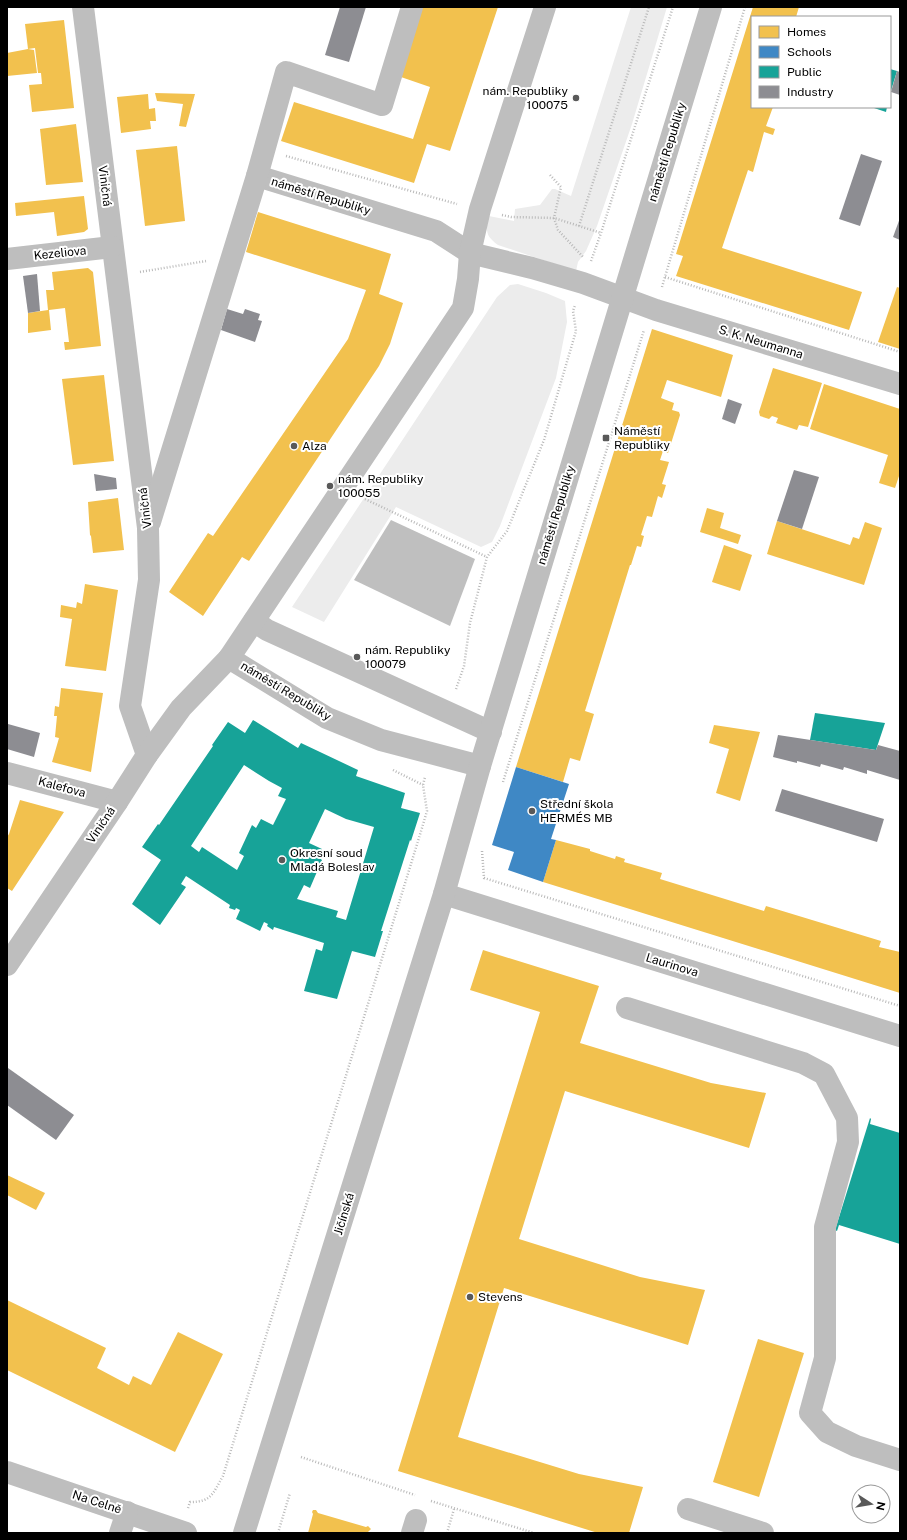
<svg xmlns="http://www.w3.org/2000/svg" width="907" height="1540" font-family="'Public Sans',sans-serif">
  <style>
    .green { fill: #ececec }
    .water { fill: #bfbfbf }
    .homes { fill: #f2c14e }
    .schools { fill: #3f88c5 }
    .public { fill: #17a398; fill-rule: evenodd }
    .industry { fill: #8d8d92 }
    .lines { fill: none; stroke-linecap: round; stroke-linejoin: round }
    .path { stroke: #b9b9b9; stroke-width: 2.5; stroke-dasharray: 1 2; stroke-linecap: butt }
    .minor { stroke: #bebebe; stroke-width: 22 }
    .poi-dot { fill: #595959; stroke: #fff; stroke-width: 1.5 }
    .labels { text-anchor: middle; stroke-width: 4; stroke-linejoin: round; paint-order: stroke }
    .poi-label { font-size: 12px; fill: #000; stroke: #fff; text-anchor: start }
    .street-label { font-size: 12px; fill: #000; stroke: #fff }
  </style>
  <rect width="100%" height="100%" fill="#fff"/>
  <g class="green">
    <path d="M631,7H667L632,124L597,226L586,251L578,262L576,271L498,245C486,236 485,231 489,216L514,221L515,209L540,205L552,189H555L571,196Z"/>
    <path d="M518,284L546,293L565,301L567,322L556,378L500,526L492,542L481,547L396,507L324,622L292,607L497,297L510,285Z"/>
  </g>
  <path class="water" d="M391,520L475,559L450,626L354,580Z"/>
  <g class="homes">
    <path d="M421,7H498L450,151L427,144L414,183L281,141L294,102L413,139L430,87L398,76Z"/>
    <path d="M753,7H799L796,17H752V107H773L766,126L775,129L773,135L764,132L753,172L748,170L722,248L862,292L849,330L676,276L683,256L676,254Z"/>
    <path d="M64,20L74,108L32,112L29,85L42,84L41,73H38L35,48L28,49L25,24Z"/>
    <path d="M28,49L34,50L37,73L7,76V53Z"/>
    <path d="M155,93L195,94L186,127L179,126L183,104L157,101Z"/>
    <path d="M148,94L149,109L155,108L156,121H150L151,129L121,133L117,97Z"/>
    <path d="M76,124L83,182L46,185L40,129Z"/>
    <path d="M177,146L185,221L145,226L136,150Z"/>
    <path d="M84,196L88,229L84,232L57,236L54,212L16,216L15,203Z"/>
    <path d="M258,212L391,254L379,294L403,303L390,344L379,366L249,561L242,557L203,616L169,592L208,533L213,536L348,339L366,290L246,252Z"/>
    <path d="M88,268L93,272L101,346L65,350L64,342H69L65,308L49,310L51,330L28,333V313L48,310L46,290H54L52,272Z"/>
    <path d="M897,287L900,288V349L878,342Z"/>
    <path d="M652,329L733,355L721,397L667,380L661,398L674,403L672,410L679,412L680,415L668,453L663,451L660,460L669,462L662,484L666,485L662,498L658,496L652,517L647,516L641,535L644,536L641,547L637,546L631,565H630L585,711L594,714L580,761L570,758L563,782L516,767Z"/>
    <path d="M773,368L822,383L808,427L799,425L797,430L776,423L778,418L772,416L769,419L760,416L759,412Z"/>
    <path d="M104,375L114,461L73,465L62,379Z"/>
    <path d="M824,384L900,409V473L895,488L879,483L888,455L810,429Z"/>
    <path d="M118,498L124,550L93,553L91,536L90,535L88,502Z"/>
    <path d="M707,508L724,513L720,528L741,535L738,544L700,532Z"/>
    <path d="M777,521L850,545L853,537L859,539L865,522L882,528L864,585L767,554Z"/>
    <path d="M724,545L752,555L740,591L712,582Z"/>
    <path d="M85,584L118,590L106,671L65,666L72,619L60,617L61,605L76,608L77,602L82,604Z"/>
    <path d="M61,688L103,693L91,772L52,762L59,738L55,737L57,716H54L55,706L59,707Z"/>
    <path d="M714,725L760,732L740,801L716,793L729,749L709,743Z"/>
    <path d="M20,800L64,812L12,891L7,888V837L9,834Z"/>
    <path d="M556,840L590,849V851L615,859L616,856L625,859L624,862L662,873L660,879L764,911L766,906L881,941L879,947L900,952V993L543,882Z"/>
    <path d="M483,950L599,986L580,1043L711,1083L766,1093L749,1148L565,1091L519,1239L640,1277L705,1290L688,1345L504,1288L458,1437L579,1474L643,1487L629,1533H598L398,1471L540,1012L470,990Z"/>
    <path d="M7,1175L45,1193L36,1210L7,1195Z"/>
    <path d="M7,1300L106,1348L97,1368L129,1385L133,1376L151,1385L178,1332L223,1354L175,1452L7,1370Z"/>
    <path d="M758,1339L804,1353L759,1497L713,1482Z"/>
    <path d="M313,1510H316L318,1513L366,1527L368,1526L371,1529L367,1533H308L313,1514L312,1512Z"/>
  </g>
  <path class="schools" d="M516,767L569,784L551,839L556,840L543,882L508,870L514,852L492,845Z"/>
  <g class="public">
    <path d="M890,69L897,71L890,94Z"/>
    <path d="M871,107H887L886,112Z"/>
    <path d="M815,713L885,723L876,750L810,740Z"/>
    <path d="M253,720L298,748L301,743L358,770L356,776L405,793L401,808L420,813L411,841L410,840L381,931H383L375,957L352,951L337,999L304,991L316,949L322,951L324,943L274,927L273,930L267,926L268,924L264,922L260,931L236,919L240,910L236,908L235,910L229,908L230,905L186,876L181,884L186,887L160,925L132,904L161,860L142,847L158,824L159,825L213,746L212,745L228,722L245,733ZM244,765L269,781L282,788L278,796L286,799L273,825L261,819L256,828L252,825L239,853L244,856L237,870L202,847L199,852L191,846ZM325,809L346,819L374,827L346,920L336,917L338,911L297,899L304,885L310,888L322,860L318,857L322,849L309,843Z"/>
    <path d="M870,1118L871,1119L870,1124L900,1133V1244L839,1225L837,1231L835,1230Z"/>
  </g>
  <g class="industry">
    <path d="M340,7H366L349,62L325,55Z"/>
    <path d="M897,71L900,72V95L891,92Z"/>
    <path d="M861,154L882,161L860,226L839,219Z"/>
    <path d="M900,218V240L893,237Z"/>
    <path d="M37,274L40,311L28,313L23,276Z"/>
    <path d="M227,309L243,314L245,309L260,314L258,320L262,321L255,342L221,330Z"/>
    <path d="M728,399L742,404L735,424L722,419Z"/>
    <path d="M794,470L819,477L802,529L777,521Z"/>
    <path d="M94,474L116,478L117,489L96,491Z"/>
    <path d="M8,724L40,733L34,757L7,749Z"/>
    <path d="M778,735L876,750L878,745L900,751V780L867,770V774L844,767L843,770L821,764L820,767L797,761V763L773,757Z"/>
    <path d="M782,789L884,819L877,842L775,811Z"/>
    <path d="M8,1068L74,1115L56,1140L7,1105Z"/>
  </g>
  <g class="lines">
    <g class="path">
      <path d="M286,156L457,204"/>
      <path d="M550,175L561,187L554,218L558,230L584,258"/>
      <path d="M502,215L511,217L554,218L601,233"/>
      <path d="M579,226L649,7"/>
      <path d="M591,261L601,233L673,7"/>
      <path d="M140,272L206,261"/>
      <path d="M665,277L900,352"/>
      <path d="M662,287L745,7"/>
      <path d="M365,499L487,557"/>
      <path d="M456,689L464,666L470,623L487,557L507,531L544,440L576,331L573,311L575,305"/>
      <path d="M393,770L423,785"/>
      <path d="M503,782L644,330"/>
      <path d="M482,851L484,878L900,1006"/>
      <path d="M301,1457L415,1495"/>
      <path d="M431,1501L534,1533"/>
      <path d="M188,1508L190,1502C212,1502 213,1493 223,1476L422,828L427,811L423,785L425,777"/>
      <path d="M278,1533L290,1493"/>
      <path d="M447,1533L454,1509"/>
    </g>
    <g class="minor">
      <path d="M83,7L148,528L149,580L130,706L147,755"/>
      <path d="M257,176L436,231L470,253L532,268L583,283L656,310L900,384"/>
      <path d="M7,259L112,247"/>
      <path d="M150,522L257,176L286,72L382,105L412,7"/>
      <path d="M254,621L267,630L491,732"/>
      <path d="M229,658L327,718L381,740L480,766"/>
      <path d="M7,773L117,802"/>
      <path d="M444,894L900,1036"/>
      <path d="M7,965L117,802L147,755L181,708L229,658L463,308L468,279L470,253L480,209L545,7"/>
      <path d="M627,1008L803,1063L824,1074L847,1118L848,1142L825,1227V1358L810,1413L827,1432L856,1446L900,1460"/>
      <path d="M7,1472L186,1533"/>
      <path d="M688,1509L763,1533"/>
      <path d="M120,1533L127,1512"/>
      <path d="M244,1533L444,894L480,766L711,7"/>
      <path d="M412,1533L416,1520"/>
    </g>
  </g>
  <g class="poi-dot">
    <circle cx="576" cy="98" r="4"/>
    <rect x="602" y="434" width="8" height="8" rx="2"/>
    <circle cx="294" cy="446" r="4"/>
    <circle cx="330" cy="486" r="4"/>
    <circle cx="357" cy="657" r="4"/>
    <circle cx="532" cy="811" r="4"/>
    <circle cx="282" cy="860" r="4"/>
    <circle cx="470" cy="1297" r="4"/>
  </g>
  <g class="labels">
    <g class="poi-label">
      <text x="568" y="95" text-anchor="end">nám. Republiky<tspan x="568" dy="14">100075</tspan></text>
      <text x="614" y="435">Náměstí<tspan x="614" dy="14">Republiky</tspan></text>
      <text x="302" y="450">Alza</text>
      <text x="338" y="483">nám. Republiky<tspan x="338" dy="14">100055</tspan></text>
      <text x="365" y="654">nám. Republiky<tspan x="365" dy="14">100079</tspan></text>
      <text x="540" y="808">Střední škola<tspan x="540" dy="14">HERMÉS MB</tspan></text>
      <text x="290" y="857">Okresní soud<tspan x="290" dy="14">Mladá Boleslav</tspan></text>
      <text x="478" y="1301">Stevens</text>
    </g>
    <g class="street-label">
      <text transform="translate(667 152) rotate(-73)" y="4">náměstí Republiky</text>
      <text transform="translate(105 186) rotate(83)" y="4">Viničná</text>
      <text transform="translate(321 196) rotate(17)" y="4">náměstí Republiky</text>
      <text transform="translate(60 253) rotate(-6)" y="4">Kezeliova</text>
      <text transform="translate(761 342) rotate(17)" y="4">S. K. Neumanna</text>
      <text transform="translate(145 508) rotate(-97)" y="4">Viničná</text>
      <text transform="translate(556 515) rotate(-73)" y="4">náměstí Republiky</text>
      <text transform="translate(286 691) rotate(31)" y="4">náměstí Republiky</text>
      <text transform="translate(62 787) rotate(15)" y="4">Kalefova</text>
      <text transform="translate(101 825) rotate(-56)" y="4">Viničná</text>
      <text transform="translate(672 965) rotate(17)" y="4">Laurinova</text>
      <text transform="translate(344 1214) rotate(-73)" y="4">Jičínská</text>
      <text transform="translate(97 1502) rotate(18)" y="4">Na Celně</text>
    </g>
  </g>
  <rect width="907" height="1540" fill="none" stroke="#000000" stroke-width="16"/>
  <rect x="751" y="16" width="140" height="92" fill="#ffffff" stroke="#999999"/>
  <rect x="759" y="26" width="20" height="12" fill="#f2c14e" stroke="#999999"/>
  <text x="787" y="36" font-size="12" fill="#000000">Homes</text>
  <rect x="759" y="46" width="20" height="12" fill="#3f88c5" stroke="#999999"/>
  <text x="787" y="56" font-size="12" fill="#000000">Schools</text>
  <rect x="759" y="66" width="20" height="12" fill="#17a398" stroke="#999999"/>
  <text x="787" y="76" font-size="12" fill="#000000">Public</text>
  <rect x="759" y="86" width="20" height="12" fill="#8d8d92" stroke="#999999"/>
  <text x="787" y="96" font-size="12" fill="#000000">Industry</text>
  <g transform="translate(871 1504) rotate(102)"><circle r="19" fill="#ffffff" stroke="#999999"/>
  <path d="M0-3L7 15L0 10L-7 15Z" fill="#595959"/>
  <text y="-6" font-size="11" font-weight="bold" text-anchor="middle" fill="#000000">N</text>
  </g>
</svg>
